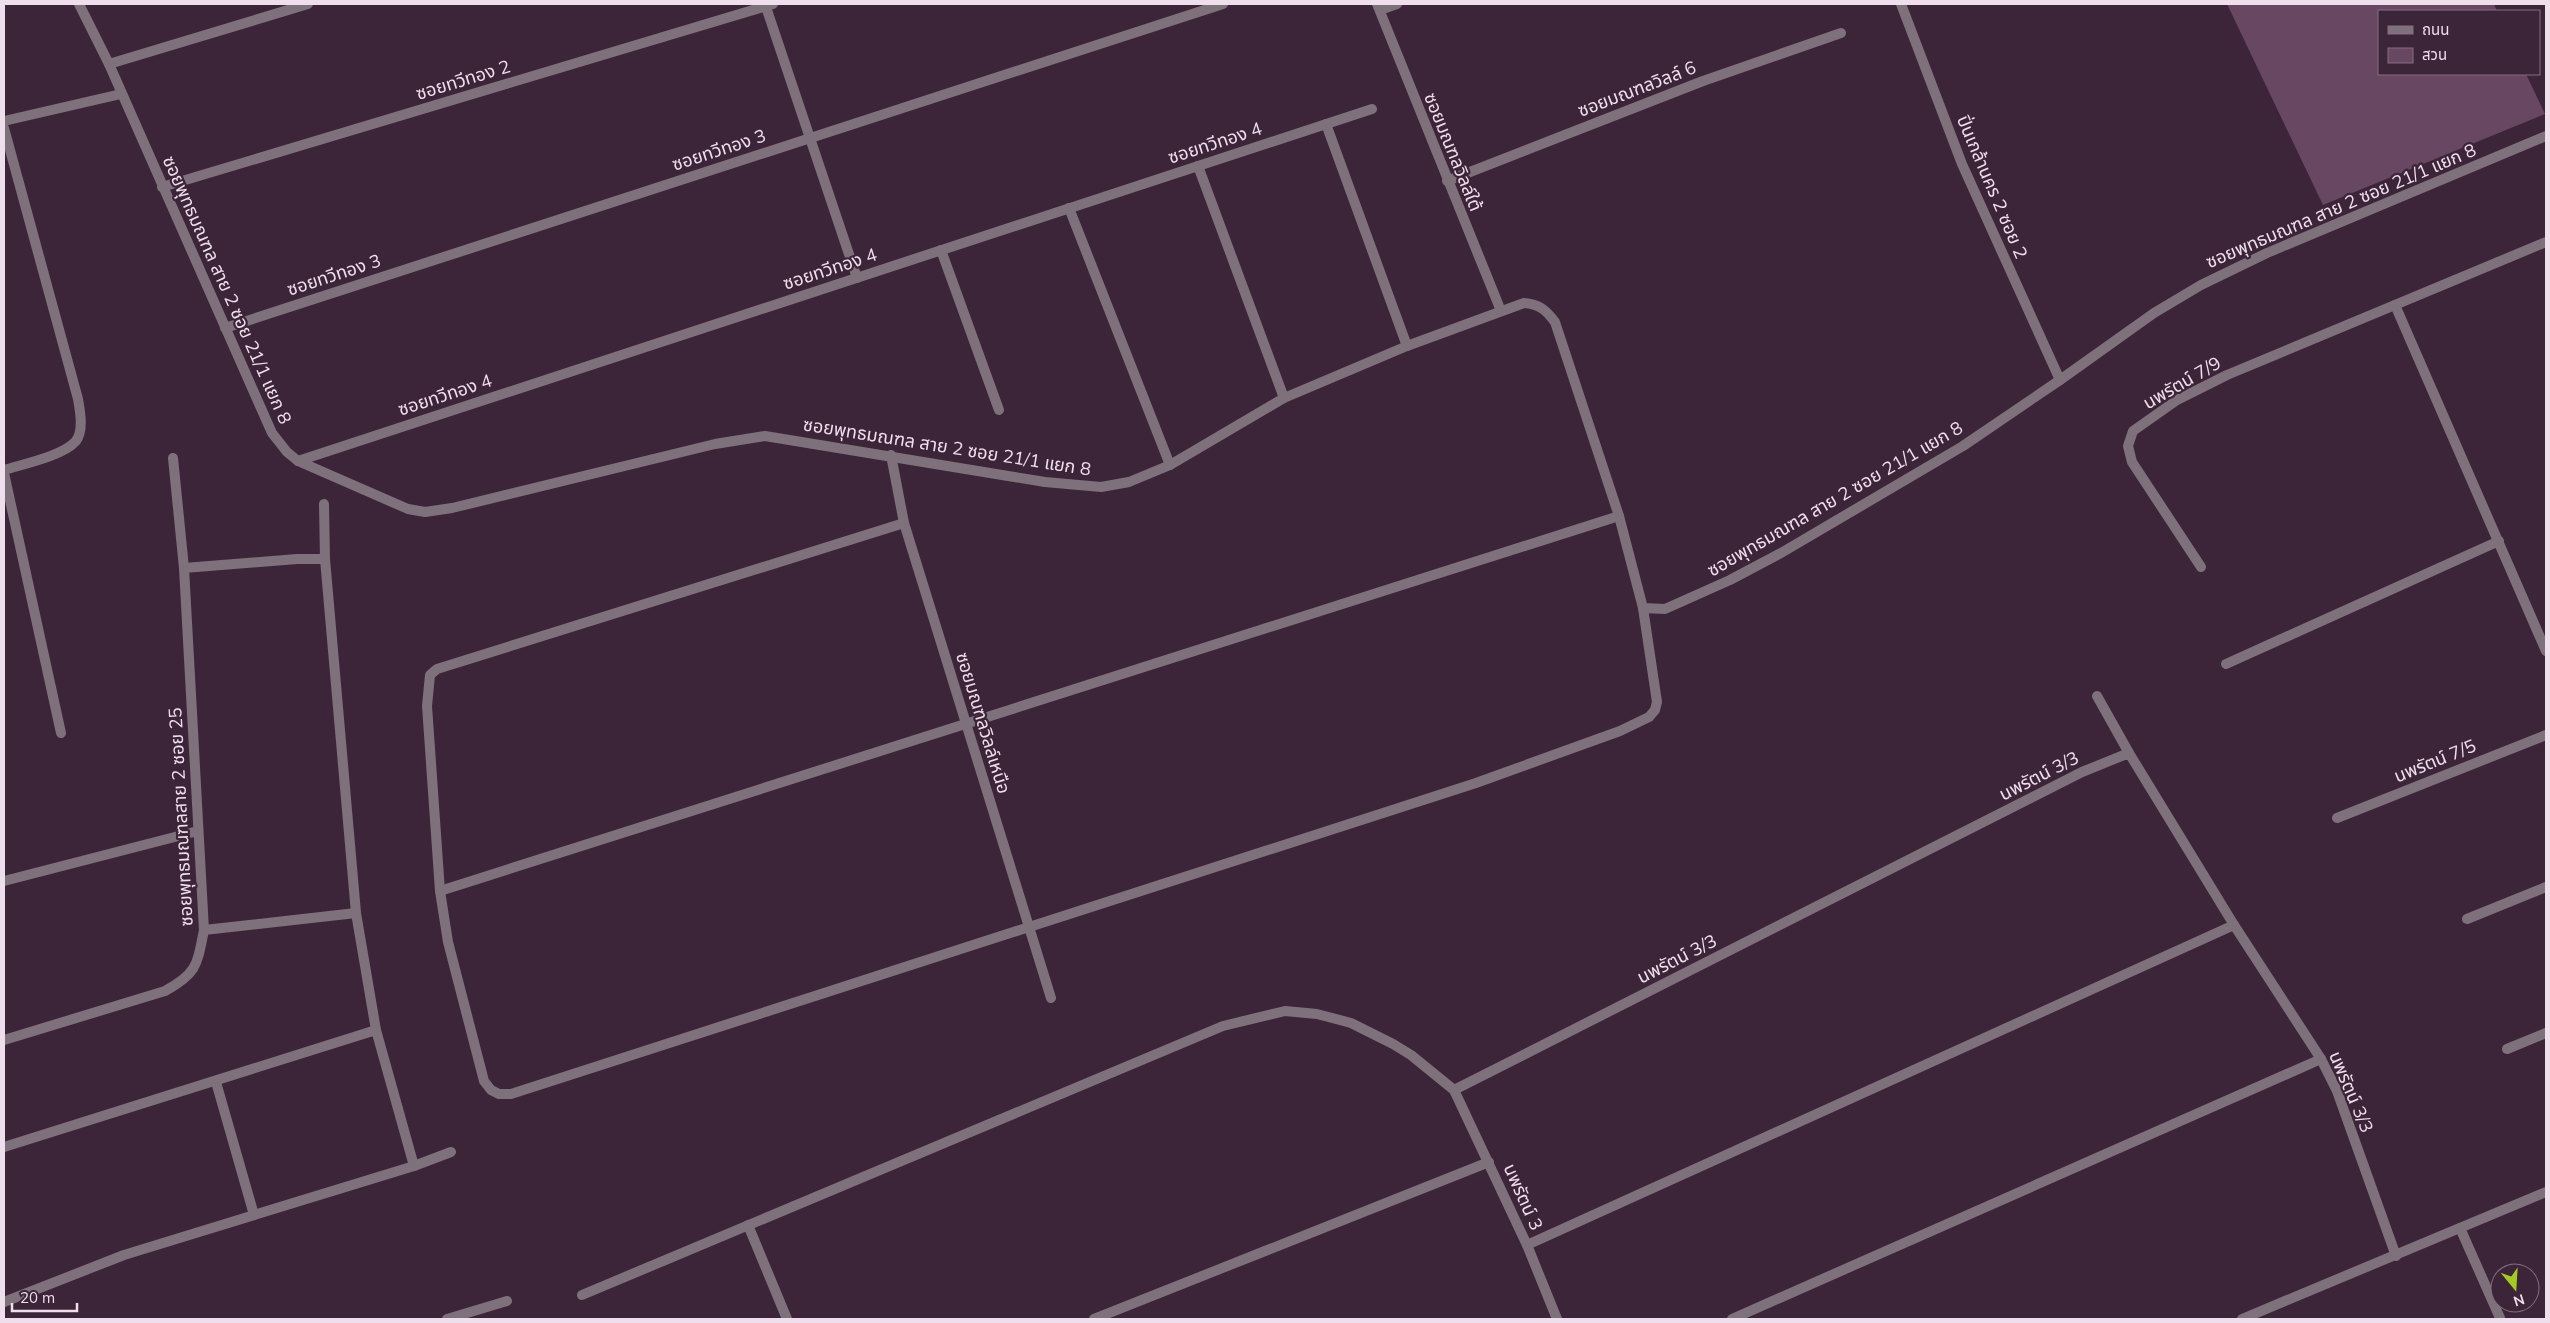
<svg xmlns="http://www.w3.org/2000/svg" width="2550" height="1323" font-family="Mulish,'Noto Sans Thai',sans-serif">
  <style>
    .green { fill: #674762 }
    .lines { fill: none; stroke-linecap: round; stroke-linejoin: round }
    .minor { stroke: #7e717b; stroke-width: 10 }
    .labels { text-anchor: middle; stroke-width: 4.5; stroke-linejoin: round; paint-order: stroke }
    .street-label { font-size: 18px; fill: #efdfec; stroke: #3d2539 }
  </style>
  <rect width="100%" height="100%" fill="#3d2539"/>
  <path class="green" d="M2227,4H2494L2497,11H2379V74H2526L2545,114L2323,205Z"/>
  <g class="lines">
    <g class="minor">
      <path d="M79,4L109,64L272,433L287,452L298,461L408,509L425,512L452,508L715,444L765,436L1045,482L1101,487L1129,482L1170,465L1284,398L1407,346L1524,303C1539,304 1546,310 1555,322L1619,516L1643,608L1665,609L1730,580L1781,553L1963,446L2060,380L2154,313L2201,285L2267,253L2546,136"/>
      <path d="M765,4L857,278"/>
      <path d="M1377,4L1501,311"/>
      <path d="M1901,4L1962,164L2060,380"/>
      <path d="M1380,10L1397,4"/>
      <path d="M109,64L308,4"/>
      <path d="M4,121L121,94"/>
      <path d="M1326,124L1407,346"/>
      <path d="M4,128L78,399C80,411 84,430 76,441C63,456 23,464 4,470"/>
      <path d="M1198,166L1284,398"/>
      <path d="M1447,181L1703,81L1841,33"/>
      <path d="M162,187L773,4"/>
      <path d="M1069,208L1170,465"/>
      <path d="M941,250L999,410"/>
      <path d="M2395,305L2546,651"/>
      <path d="M225,328L1223,4"/>
      <path d="M891,455L904,523L1051,998"/>
      <path d="M298,461L1372,109"/>
      <path d="M4,473L61,733"/>
      <path d="M324,504L325,559"/>
      <path d="M904,523L437,669L430,675L427,706L440,891L448,942L484,1081L491,1090L499,1094H511L1476,783L1620,731L1649,717L1655,710L1657,702L1643,608"/>
      <path d="M2201,567L2132,462L2128,446L2133,431L2177,400L2227,375L2546,242"/>
      <path d="M184,568L297,559H325L356,913L376,1030"/>
      <path d="M2226,664L2499,541"/>
      <path d="M2097,696L2129,753"/>
      <path d="M2337,818L2546,735"/>
      <path d="M4,881L198,831"/>
      <path d="M440,891L1619,516"/>
      <path d="M2467,919L2546,887"/>
      <path d="M204,930L356,913"/>
      <path d="M4,1040L165,991C198,973 197,964 204,930L184,568L173,458"/>
      <path d="M2507,1049L2546,1033"/>
      <path d="M216,1082L254,1215"/>
      <path d="M1454,1090L2082,772L2129,753L2234,925L2321,1059L2337,1091L2396,1256"/>
      <path d="M4,1147L376,1030L414,1166"/>
      <path d="M748,1225L787,1319"/>
      <path d="M2460,1228L2500,1318"/>
      <path d="M1527,1245L2234,925"/>
      <path d="M582,1295L1223,1026L1285,1011L1317,1014L1351,1023L1393,1044L1411,1055L1454,1090L1527,1245L1557,1319"/>
      <path d="M4,1302L124,1255L414,1166L451,1152"/>
      <path d="M447,1319L507,1301"/>
      <path d="M1094,1319L1489,1162"/>
      <path d="M1732,1319L2321,1059"/>
      <path d="M2242,1319L2546,1192"/>
    </g>
  </g>
  <g class="labels">
    <g class="street-label">
      <text transform="translate(463 80) rotate(-17)" y="6">ซอยทวีทอง 2</text>
      <text transform="translate(1637 89) rotate(-21)" y="6">ซอยมณฑลวิลล์ 6</text>
      <text transform="translate(1215 143) rotate(-18)" y="6">ซอยทวีทอง 4</text>
      <text transform="translate(719 150) rotate(-18)" y="6">ซอยทวีทอง 3</text>
      <text transform="translate(1453 152) rotate(68)" y="6">ซอยมณฑลวิลล์ใต้</text>
      <text transform="translate(1992 187) rotate(67)" y="6">ปิ่นเกล้านคร 2 ซอย 2</text>
      <text transform="translate(2341 206) rotate(-23)" y="6">ซอยพุทธมณฑล สาย 2 ซอย 21/1 แยก 8</text>
      <text transform="translate(830 269) rotate(-18)" y="6">ซอยทวีทอง 4</text>
      <text transform="translate(334 275) rotate(-18)" y="6">ซอยทวีทอง 3</text>
      <text transform="translate(227 290) rotate(66)" y="6">ซอยพุทธมณฑล สาย 2 ซอย 21/1 แยก 8</text>
      <text transform="translate(2182 383) rotate(-30)" y="6">นพรัตน์ 7/9</text>
      <text transform="translate(445 395) rotate(-18)" y="6">ซอยทวีทอง 4</text>
      <text transform="translate(947 447) rotate(9)" y="6">ซอยพุทธมณฑล สาย 2 ซอย 21/1 แยก 8</text>
      <text transform="translate(1835 499) rotate(-30)" y="6">ซอยพุทธมณฑล สาย 2 ซอย 21/1 แยก 8</text>
      <text transform="translate(983 723) rotate(73)" y="6">ซอยมณฑลวิลล์เหนือ</text>
      <text transform="translate(2435 761) rotate(-22)" y="6">นพรัตน์ 7/5</text>
      <text transform="translate(2039 776) rotate(-27)" y="6">นพรัตน์ 3/3</text>
      <text transform="translate(181 817) rotate(-93)" y="6">ซอยพุทธมณฑลสาย 2 ซอย 25</text>
      <text transform="translate(1677 959) rotate(-27)" y="6">นพรัตน์ 3/3</text>
      <text transform="translate(2351 1092) rotate(67)" y="6">นพรัตน์ 3/3</text>
      <text transform="translate(1523 1197) rotate(66)" y="6">นพรัตน์ 3</text>
    </g>
  </g>
  <rect width="2550" height="1323" fill="none" stroke="#efdfec" stroke-width="10"/>
  <rect x="2378" y="10" width="162" height="65" fill="#3d2539" stroke="#846f81"/>
  <rect x="2388" y="26" width="25" height="8" fill="#7e717b" stroke="#846f81"/>
  <text x="2422" y="35" font-size="15" fill="#efdfec">ถนน</text>
  <rect x="2388" y="48" width="25" height="15" fill="#674762" stroke="#846f81"/>
  <text x="2422" y="60" font-size="15" fill="#efdfec">สวน</text>
  <g transform="translate(2515 1288) rotate(162)"><circle r="24" fill="#3d2539" stroke="#846f81"/>
  <path d="M0-4L9 19L0 12L-9 19Z" fill="#a4c824"/>
  <text y="-8" font-size="14" font-weight="bold" text-anchor="middle" fill="#efdfec">N</text>
  </g>
  <path d="M12 1303v8h65v-8" fill="none" stroke="#efdfec" stroke-width="2.5"/>
  <text x="20" y="1303" font-size="15" fill="#efdfec" stroke="#3d2539" stroke-width="4" paint-order="stroke">20 m</text>
</svg>
